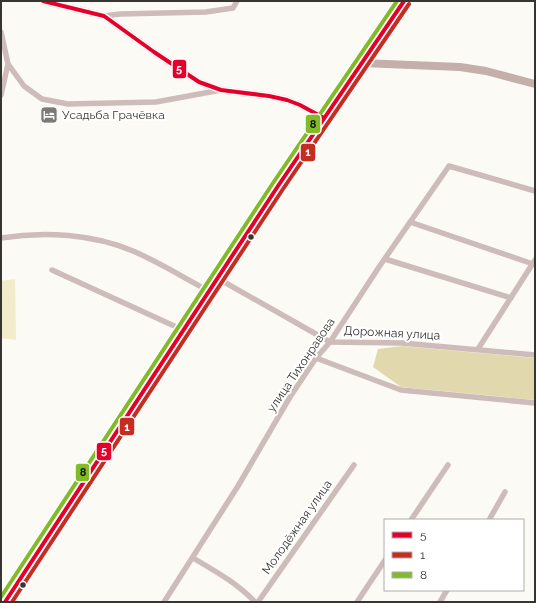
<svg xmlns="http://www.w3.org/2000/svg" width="536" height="603" font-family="Raleway,sans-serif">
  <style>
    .green { fill: #f3ecca }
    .forest { fill: #e1d8ad }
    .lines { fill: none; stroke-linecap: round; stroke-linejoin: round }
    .minor { stroke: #cdbcb9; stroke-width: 5.5 }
    .tertiary { stroke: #cdbcb9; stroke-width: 7 }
    .secondary { stroke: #c4afab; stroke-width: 8 }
    .primary { stroke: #c5b2ae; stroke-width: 9 }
    .bus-1-casing { stroke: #fff; stroke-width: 7 }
    .bus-2-casing { stroke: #fff; stroke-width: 7 }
    .bus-3-casing { stroke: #fff; stroke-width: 7 }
    .bus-1 { stroke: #e4002b; stroke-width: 4 }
    .bus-2 { stroke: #c52d22; stroke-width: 4 }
    .bus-3 { stroke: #81bb27; stroke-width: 4 }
    .bus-dot { fill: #363532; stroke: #fff; stroke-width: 1.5 }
    .labels { text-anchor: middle; stroke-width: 4; stroke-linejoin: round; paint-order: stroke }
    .poi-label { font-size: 12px; fill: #363532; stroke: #fff; text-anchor: start }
    .street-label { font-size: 12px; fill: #363532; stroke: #fff }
    .line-badge { stroke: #fff; stroke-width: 1.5 }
    .badge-label { font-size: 11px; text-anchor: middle; font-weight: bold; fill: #fff }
    .pale-badge-label { font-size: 11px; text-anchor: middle; font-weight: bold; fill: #111 }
  </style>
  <rect width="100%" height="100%" fill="#fbfaf5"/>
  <path class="green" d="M15,279L16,340L1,338V281Z"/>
  <path class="forest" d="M402,346L535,358V400L401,387L373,367L378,349Z"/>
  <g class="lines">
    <g class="minor">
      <path d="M104,16L120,14L206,12L233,8L237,1"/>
      <path d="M1,32L8,64L1,95"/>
      <path d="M8,64L24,86L42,99L68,104L156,102L221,90"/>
      <path d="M410,222L533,264"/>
      <path d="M1,238C44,231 93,234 133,251C159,262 184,278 209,291"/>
      <path d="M385,259L511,298"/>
      <path d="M52,270L183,330"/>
      <path d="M217,278L330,342L402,343L535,355"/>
      <path d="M478,349L535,260"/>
      <path d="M316,358L401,390L535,403"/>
      <path d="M411,520L448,465"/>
      <path d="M489,520L505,492"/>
      <path d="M193,558C215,571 237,583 255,602"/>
      <path d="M164,602L238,486L290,397L316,358L330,342L379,267L449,166L535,191"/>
      <path d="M258,602L354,465"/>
      <path d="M357,602L385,560"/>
      <path d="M440,602L447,590"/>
    </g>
    <path class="tertiary" d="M43,1L104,16L154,52L199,82L221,90L269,96L287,100L300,105L324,118"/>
    <path class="secondary" d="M362,63L460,67L486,71L535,84"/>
    <path class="primary" d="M5,602L278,186L404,1"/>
    <g class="bus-1-casing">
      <g id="bus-1">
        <path d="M43,1L104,16L154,52L199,82L221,90L269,96L287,100L300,105L324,118"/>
        <path d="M5,602L278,186L404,1"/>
      </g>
    </g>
    <g class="bus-2-casing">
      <path id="bus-2" d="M12,602L283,189L409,4"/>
    </g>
    <g class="bus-3-casing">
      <path id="bus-3" d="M1,597L273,183L397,1"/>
    </g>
    <use href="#bus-1" class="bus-1"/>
    <use href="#bus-2" class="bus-2"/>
    <use href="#bus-3" class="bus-3"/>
  </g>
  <defs>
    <g id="hotel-square" transform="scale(0.9)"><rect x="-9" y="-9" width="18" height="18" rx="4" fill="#7b7a76" stroke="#fff"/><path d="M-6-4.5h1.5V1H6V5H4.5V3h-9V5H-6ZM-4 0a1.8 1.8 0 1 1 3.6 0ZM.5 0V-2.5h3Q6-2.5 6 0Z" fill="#fff"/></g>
  </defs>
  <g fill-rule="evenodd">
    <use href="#hotel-square" x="49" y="115"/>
  </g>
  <g class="bus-dot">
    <circle cx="251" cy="237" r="3.5"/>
    <circle cx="23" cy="585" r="3.5"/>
  </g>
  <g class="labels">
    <g class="poi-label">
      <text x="62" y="119">Усадьба Грачёвка</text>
    </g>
    <g class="street-label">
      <text transform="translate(392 333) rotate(3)" y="4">Дорожная улица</text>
      <text transform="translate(301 365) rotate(-56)" y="4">улица Тихонравова</text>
      <text transform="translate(297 527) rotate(-55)" y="4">Молодёжная улица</text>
    </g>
  </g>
  <g class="line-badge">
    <rect x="172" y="59" width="15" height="20" rx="4" fill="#e4002b"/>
    <rect x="305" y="114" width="16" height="20" rx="4" fill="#81bb27"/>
    <rect x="300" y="143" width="16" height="19" rx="4" fill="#c52d22"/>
    <rect x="119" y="417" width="16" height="19" rx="4" fill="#c52d22"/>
    <rect x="96" y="442" width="16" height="19" rx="4" fill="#e4002b"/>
    <rect x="75" y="463" width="15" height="19" rx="4" fill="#81bb27"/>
  </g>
  <g class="badge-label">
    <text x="179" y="73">5</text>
    <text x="308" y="156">1</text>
    <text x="127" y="431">1</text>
    <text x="104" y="455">5</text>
  </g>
  <g class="pale-badge-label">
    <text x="313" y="128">8</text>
    <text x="83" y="476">8</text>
  </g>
  <rect width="536" height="603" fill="none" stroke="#363532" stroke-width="4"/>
  <rect x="384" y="519" width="140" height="72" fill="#ffffff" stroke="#afaead"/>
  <rect x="392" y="532" width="20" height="6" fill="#e4002b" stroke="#afaead"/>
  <text x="420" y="539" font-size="12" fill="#363532">5</text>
  <rect x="392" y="552" width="20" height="6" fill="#c52d22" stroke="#afaead"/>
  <text x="420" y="559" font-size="12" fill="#363532">1</text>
  <rect x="392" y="572" width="20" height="6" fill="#81bb27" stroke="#afaead"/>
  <text x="420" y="579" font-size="12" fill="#363532">8</text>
</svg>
